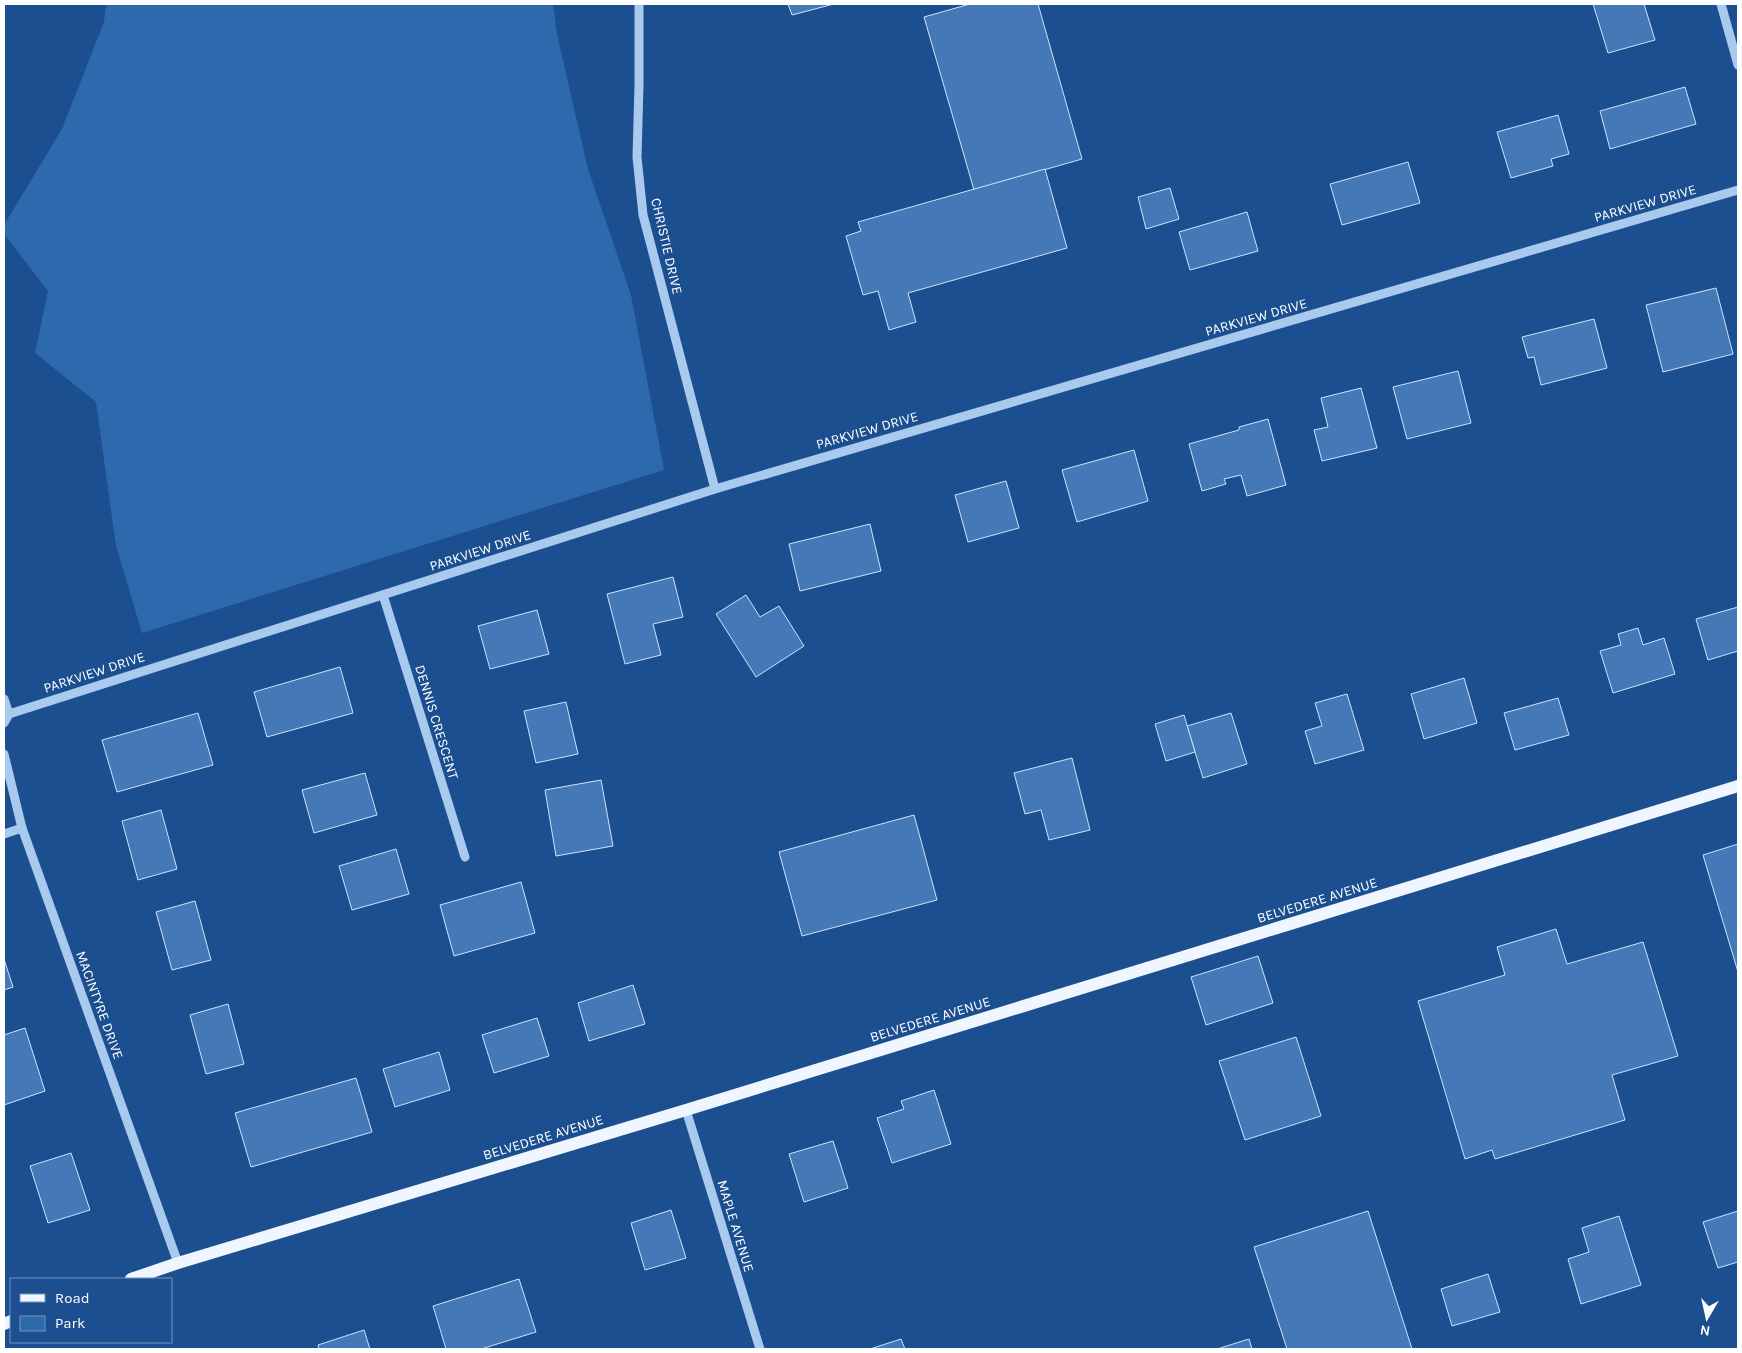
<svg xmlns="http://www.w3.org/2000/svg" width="1742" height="1353" font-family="Karla,sans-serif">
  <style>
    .green { fill: #2e69ad }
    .building { fill: #4478b7; stroke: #cfe3fa }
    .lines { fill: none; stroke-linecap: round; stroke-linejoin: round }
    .minor { stroke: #a9c9ee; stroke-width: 9 }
    .major { stroke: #f0f6ff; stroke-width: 12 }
    .labels { text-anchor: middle; stroke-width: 4.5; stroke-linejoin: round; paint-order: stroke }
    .street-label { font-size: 14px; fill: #fff; stroke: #1b4f8f }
  </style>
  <rect width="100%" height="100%" fill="#1b4f8f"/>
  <path class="green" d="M106,4H553L557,34L588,169L631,295L664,470L142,633L116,546L96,402L35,353L48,291L4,234V225L62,129L104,22Z"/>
  <g class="building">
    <path d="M788,4H834L792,15Z"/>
    <path d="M970,4H1038L1082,159L974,190L924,17Z"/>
    <path d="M1593,4H1644L1655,40L1608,53Z"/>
    <path d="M1685,87L1696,124L1610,149L1600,111Z"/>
    <path d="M1558,115L1569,154L1551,159L1553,166L1511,178L1497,132Z"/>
    <path d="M1408,162L1420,203L1342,225L1330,184Z"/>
    <path d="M1045,169L1067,248L908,293L916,322L889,330L878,291L863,295L846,236L861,231L858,222Z"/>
    <path d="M1170,188L1179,219L1146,229L1138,197Z"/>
    <path d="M1247,212L1258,251L1190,270L1179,232Z"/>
    <path d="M1716,288L1733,354L1663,372L1646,305Z"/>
    <path d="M1594,319L1607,368L1541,385L1534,357L1528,358L1522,337Z"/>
    <path d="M1458,371L1471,423L1407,439L1393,387Z"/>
    <path d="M1361,388L1377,448L1322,461L1314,430L1328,427L1321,398Z"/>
    <path d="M1268,419L1286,485L1247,496L1241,475L1224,479L1226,484L1202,491L1189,444L1239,430V427Z"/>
    <path d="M1134,450L1148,501L1077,522L1062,470Z"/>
    <path d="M1006,481L1019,528L968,542L955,495Z"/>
    <path d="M870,524L881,571L800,591L789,544Z"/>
    <path d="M673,577L683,617L653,624L661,655L625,664L607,594Z"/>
    <path d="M746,595L760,617L779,606L804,646L756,677L716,614Z"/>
    <path d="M1738,607V651L1708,660L1696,619Z"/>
    <path d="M537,610L549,654L490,669L478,626Z"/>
    <path d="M1638,628L1643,645L1664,638L1675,674L1613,693L1600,651L1621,645L1618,634Z"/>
    <path d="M340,667L353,713L267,737L254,692Z"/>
    <path d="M1464,678L1477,723L1424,739L1411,694Z"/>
    <path d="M1347,694L1364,750L1315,764L1305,731L1322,726L1315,703Z"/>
    <path d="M1558,698L1569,735L1515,750L1504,713Z"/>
    <path d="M566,702L578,754L536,763L524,711Z"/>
    <path d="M198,713L213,765L117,792L102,740Z"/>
    <path d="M1231,713L1247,764L1203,778L1187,726Z"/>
    <path d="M1184,715L1195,752L1166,761L1155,724Z"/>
    <path d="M1072,758L1090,830L1049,840L1041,810L1025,814L1014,773Z"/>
    <path d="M365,773L377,815L314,833L302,790Z"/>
    <path d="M601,780L613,846L556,856L545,790Z"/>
    <path d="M161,810L177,869L138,880L122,821Z"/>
    <path d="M914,815L937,900L802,936L779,852Z"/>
    <path d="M1738,844V972L1703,855Z"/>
    <path d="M396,849L409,894L352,910L339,866Z"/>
    <path d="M521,882L535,933L454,956L440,905Z"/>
    <path d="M195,901L211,960L172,970L156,912Z"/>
    <path d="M1556,929L1567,964L1643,942L1678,1056L1612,1075L1625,1120L1495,1159L1492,1150L1465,1159L1418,1001L1505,975L1497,947Z"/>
    <path d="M1258,956L1273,1003L1206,1025L1191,977Z"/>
    <path d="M4,959L13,987L4,990Z"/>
    <path d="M633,985L645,1024L589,1041L578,1003Z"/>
    <path d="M228,1004L244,1064L206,1074L190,1015Z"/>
    <path d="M537,1018L549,1056L494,1073L482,1035Z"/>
    <path d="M25,1028L45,1091L4,1105V1035Z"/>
    <path d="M1296,1037L1321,1116L1245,1140L1219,1061Z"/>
    <path d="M439,1052L450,1090L395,1107L383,1069Z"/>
    <path d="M356,1078L372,1132L251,1167L235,1113Z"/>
    <path d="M934,1090L951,1144L892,1163L877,1118L904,1109L901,1101Z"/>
    <path d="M833,1141L848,1188L804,1202L789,1154Z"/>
    <path d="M71,1153L90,1210L48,1223L30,1166Z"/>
    <path d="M671,1210L686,1258L645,1270L631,1223Z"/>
    <path d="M1368,1211L1412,1349H1287L1254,1247Z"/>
    <path d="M1738,1211V1262L1718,1268L1703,1222Z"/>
    <path d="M1619,1216L1641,1285L1581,1304L1568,1259L1589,1252L1582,1228Z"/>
    <path d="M1488,1274L1500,1312L1452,1326L1441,1289Z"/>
    <path d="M519,1279L536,1332L481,1349H446L433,1306Z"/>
    <path d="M364,1330L370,1349H319L318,1345Z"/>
    <path d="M901,1339L905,1349H870Z"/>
    <path d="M1249,1339L1252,1349H1217Z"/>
  </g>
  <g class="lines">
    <g class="minor">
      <path d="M639,4V85L637,157L643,215L715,489"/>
      <path d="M1721,4L1738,65"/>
      <path d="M383,595L465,857"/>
      <path d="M4,699L9,714"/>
      <path d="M9,714L715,489L1738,190"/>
      <path d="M4,723L9,714"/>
      <path d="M4,754L22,828L178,1263"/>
      <path d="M4,834L22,828"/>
      <path d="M686,1110L760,1349"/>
    </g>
    <g class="major">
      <path d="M131,1279L178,1263L686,1110L1738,786"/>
      <path d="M4,1324L11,1321"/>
    </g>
  </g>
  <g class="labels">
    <g class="street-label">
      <text transform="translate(1645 203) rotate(-16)" y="5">PARKVIEW DRIVE</text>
      <text transform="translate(667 246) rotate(77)" y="5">CHRISTIE DRIVE</text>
      <text transform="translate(1256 317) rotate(-16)" y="5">PARKVIEW DRIVE</text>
      <text transform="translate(867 430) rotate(-16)" y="5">PARKVIEW DRIVE</text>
      <text transform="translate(480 550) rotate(-18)" y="5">PARKVIEW DRIVE</text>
      <text transform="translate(94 672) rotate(-18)" y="5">PARKVIEW DRIVE</text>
      <text transform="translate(437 722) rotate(73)" y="5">DENNIS CRESCENT</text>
      <text transform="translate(1317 900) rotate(-17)" y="5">BELVEDERE AVENUE</text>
      <text transform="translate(100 1005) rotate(70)" y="5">MACINTYRE DRIVE</text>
      <text transform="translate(930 1019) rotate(-17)" y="5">BELVEDERE AVENUE</text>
      <text transform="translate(543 1137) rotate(-17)" y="5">BELVEDERE AVENUE</text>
      <text transform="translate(736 1226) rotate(73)" y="5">MAPLE AVENUE</text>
    </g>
  </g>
  <rect width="1742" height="1353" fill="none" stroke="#ffffff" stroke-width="10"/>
  <rect x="10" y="1278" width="162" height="65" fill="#1b4f8f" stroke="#7695bc"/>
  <rect x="20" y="1294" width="25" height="8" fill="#f0f6ff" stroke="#7695bc"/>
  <text x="55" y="1303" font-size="15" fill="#ffffff">Road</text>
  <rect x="20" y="1316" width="25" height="15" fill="#2e69ad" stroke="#7695bc"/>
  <text x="55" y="1328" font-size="15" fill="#ffffff">Park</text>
  <g transform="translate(1707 1318) rotate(189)" stroke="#1b4f8f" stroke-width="4" paint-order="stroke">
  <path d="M0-4L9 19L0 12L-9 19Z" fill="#ffffff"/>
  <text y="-8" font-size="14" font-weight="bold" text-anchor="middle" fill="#ffffff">N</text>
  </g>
</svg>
